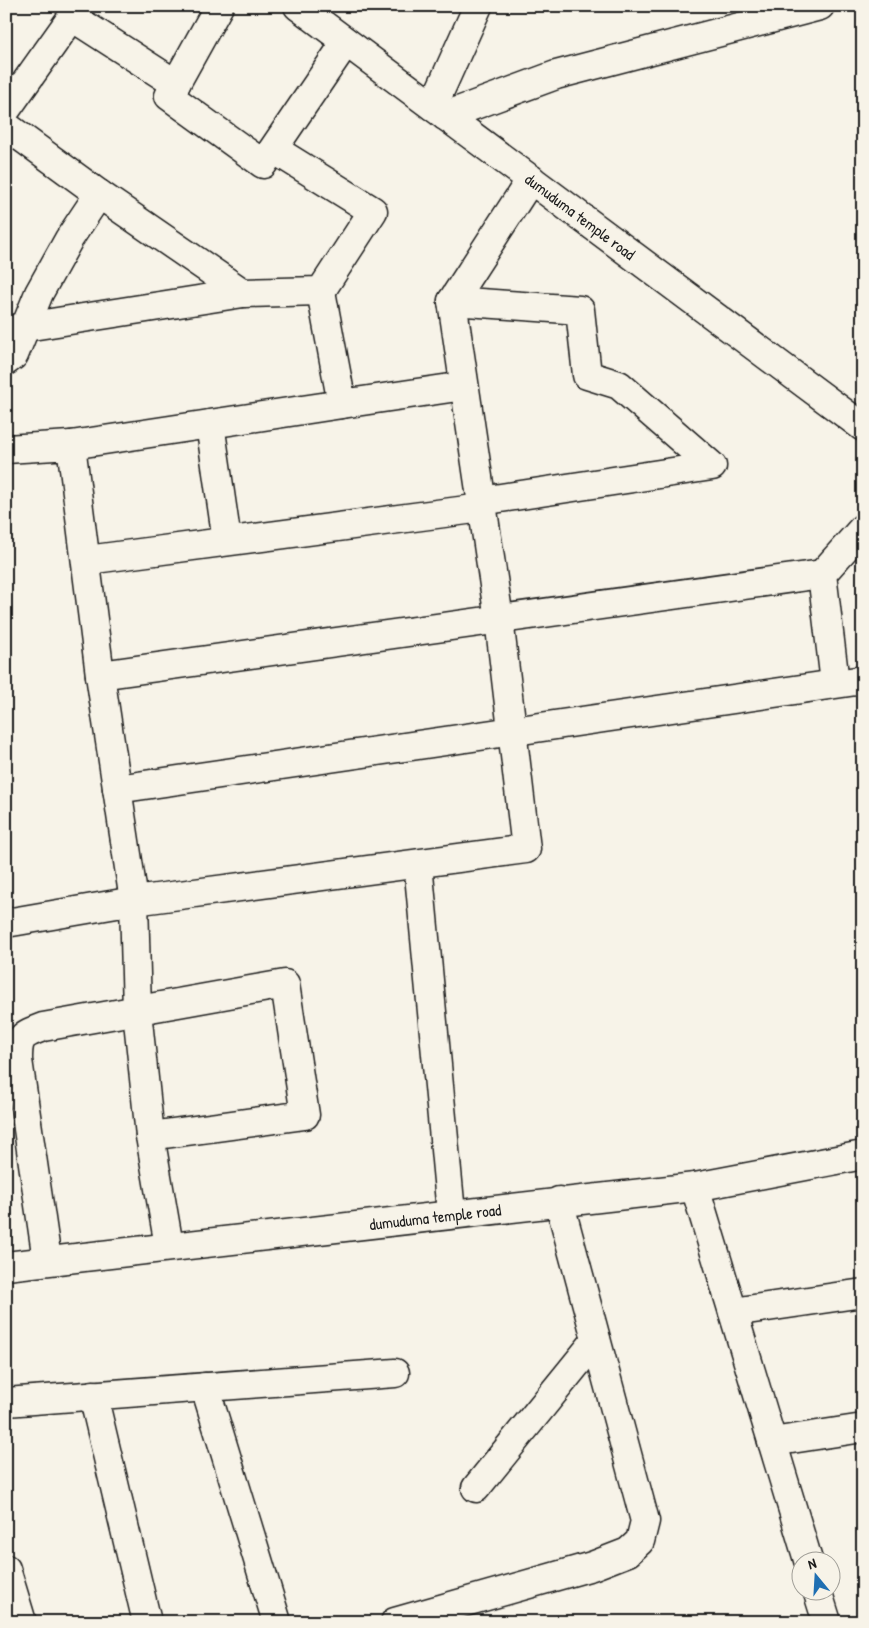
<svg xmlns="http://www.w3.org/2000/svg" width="869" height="1628" font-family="'Patrick Hand',sans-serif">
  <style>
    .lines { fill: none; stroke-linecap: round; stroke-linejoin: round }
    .minor-casing { stroke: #1c1c1c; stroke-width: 31 }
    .minor { stroke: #f7f3e8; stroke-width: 28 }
    .labels { text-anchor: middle; stroke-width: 4; stroke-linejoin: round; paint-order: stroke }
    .street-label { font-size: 16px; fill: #1c1c1c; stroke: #f7f3e8 }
  </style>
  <rect width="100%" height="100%" fill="#f7f3e8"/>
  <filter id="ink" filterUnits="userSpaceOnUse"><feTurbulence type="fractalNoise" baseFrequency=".02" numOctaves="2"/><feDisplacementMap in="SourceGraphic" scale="10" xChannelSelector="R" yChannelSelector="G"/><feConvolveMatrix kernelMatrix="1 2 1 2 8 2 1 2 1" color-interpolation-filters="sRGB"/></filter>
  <g filter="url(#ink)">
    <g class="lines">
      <g class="minor-casing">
        <g id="minor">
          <path d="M219,6L169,96L263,164L346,42"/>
          <path id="s1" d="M298,6L863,427"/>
          <path d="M433,106L478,6"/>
          <path d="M6,110L72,17L176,84"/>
          <path d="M445,116L556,75L820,6"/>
          <path d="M6,126L99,194L243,293L321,291L373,211L275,150"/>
          <path d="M321,291L342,404L464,386"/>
          <path d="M452,301L580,310L587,375L619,385L712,466L481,501"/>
          <path d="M6,330L243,293"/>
          <path d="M6,361L14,355L39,293L69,239L99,194"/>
          <path d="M210,424L227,541"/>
          <path d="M71,445L342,404"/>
          <path d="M6,449L71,445L100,675L134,901L137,1011L150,1136L169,1246"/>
          <path d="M87,560L482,508"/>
          <path d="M100,675L822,574"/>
          <path d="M835,683L822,574L863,528"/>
          <path d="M117,789L863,680"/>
          <path d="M418,864L451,1213"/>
          <path d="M6,923L134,901L526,849L499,619L452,301L531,179"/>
          <path d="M695,1187L808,1560"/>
          <path d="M47,1260L18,1060C18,1036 22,1035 43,1027L285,984L305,1115L150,1136"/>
          <path id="s2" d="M6,1266L695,1187L863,1155"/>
          <path d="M733,1312L863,1293"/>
          <path d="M205,1387L277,1622"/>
          <path d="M93,1395L147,1622"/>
          <path d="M6,1402L395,1373"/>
          <path d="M772,1442L863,1428"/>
          <path d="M476,1488L596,1340"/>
          <path d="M6,1569L22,1622"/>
          <path d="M817,1590L827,1622"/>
          <path d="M395,1622L592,1566L628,1552L640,1541L645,1521L559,1201"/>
        </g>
      </g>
      <use href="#minor" class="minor"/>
    </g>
  </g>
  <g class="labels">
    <g class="street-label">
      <text dy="6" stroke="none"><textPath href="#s1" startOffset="352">dumuduma temple road</textPath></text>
      <text dy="6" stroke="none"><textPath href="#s2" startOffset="432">dumuduma temple road</textPath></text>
    </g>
  </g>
  <rect width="869" height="1628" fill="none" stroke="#f7f3e8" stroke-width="25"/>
  <rect x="12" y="12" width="844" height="1603" fill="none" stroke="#1c1c1c" stroke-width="2" filter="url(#ink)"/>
  <g transform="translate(816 1576) rotate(342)"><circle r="24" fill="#f7f3e8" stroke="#9f9d96"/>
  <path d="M0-4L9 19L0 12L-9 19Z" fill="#1f6fb2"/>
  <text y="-8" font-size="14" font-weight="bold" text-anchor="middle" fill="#1c1c1c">N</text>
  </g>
</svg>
